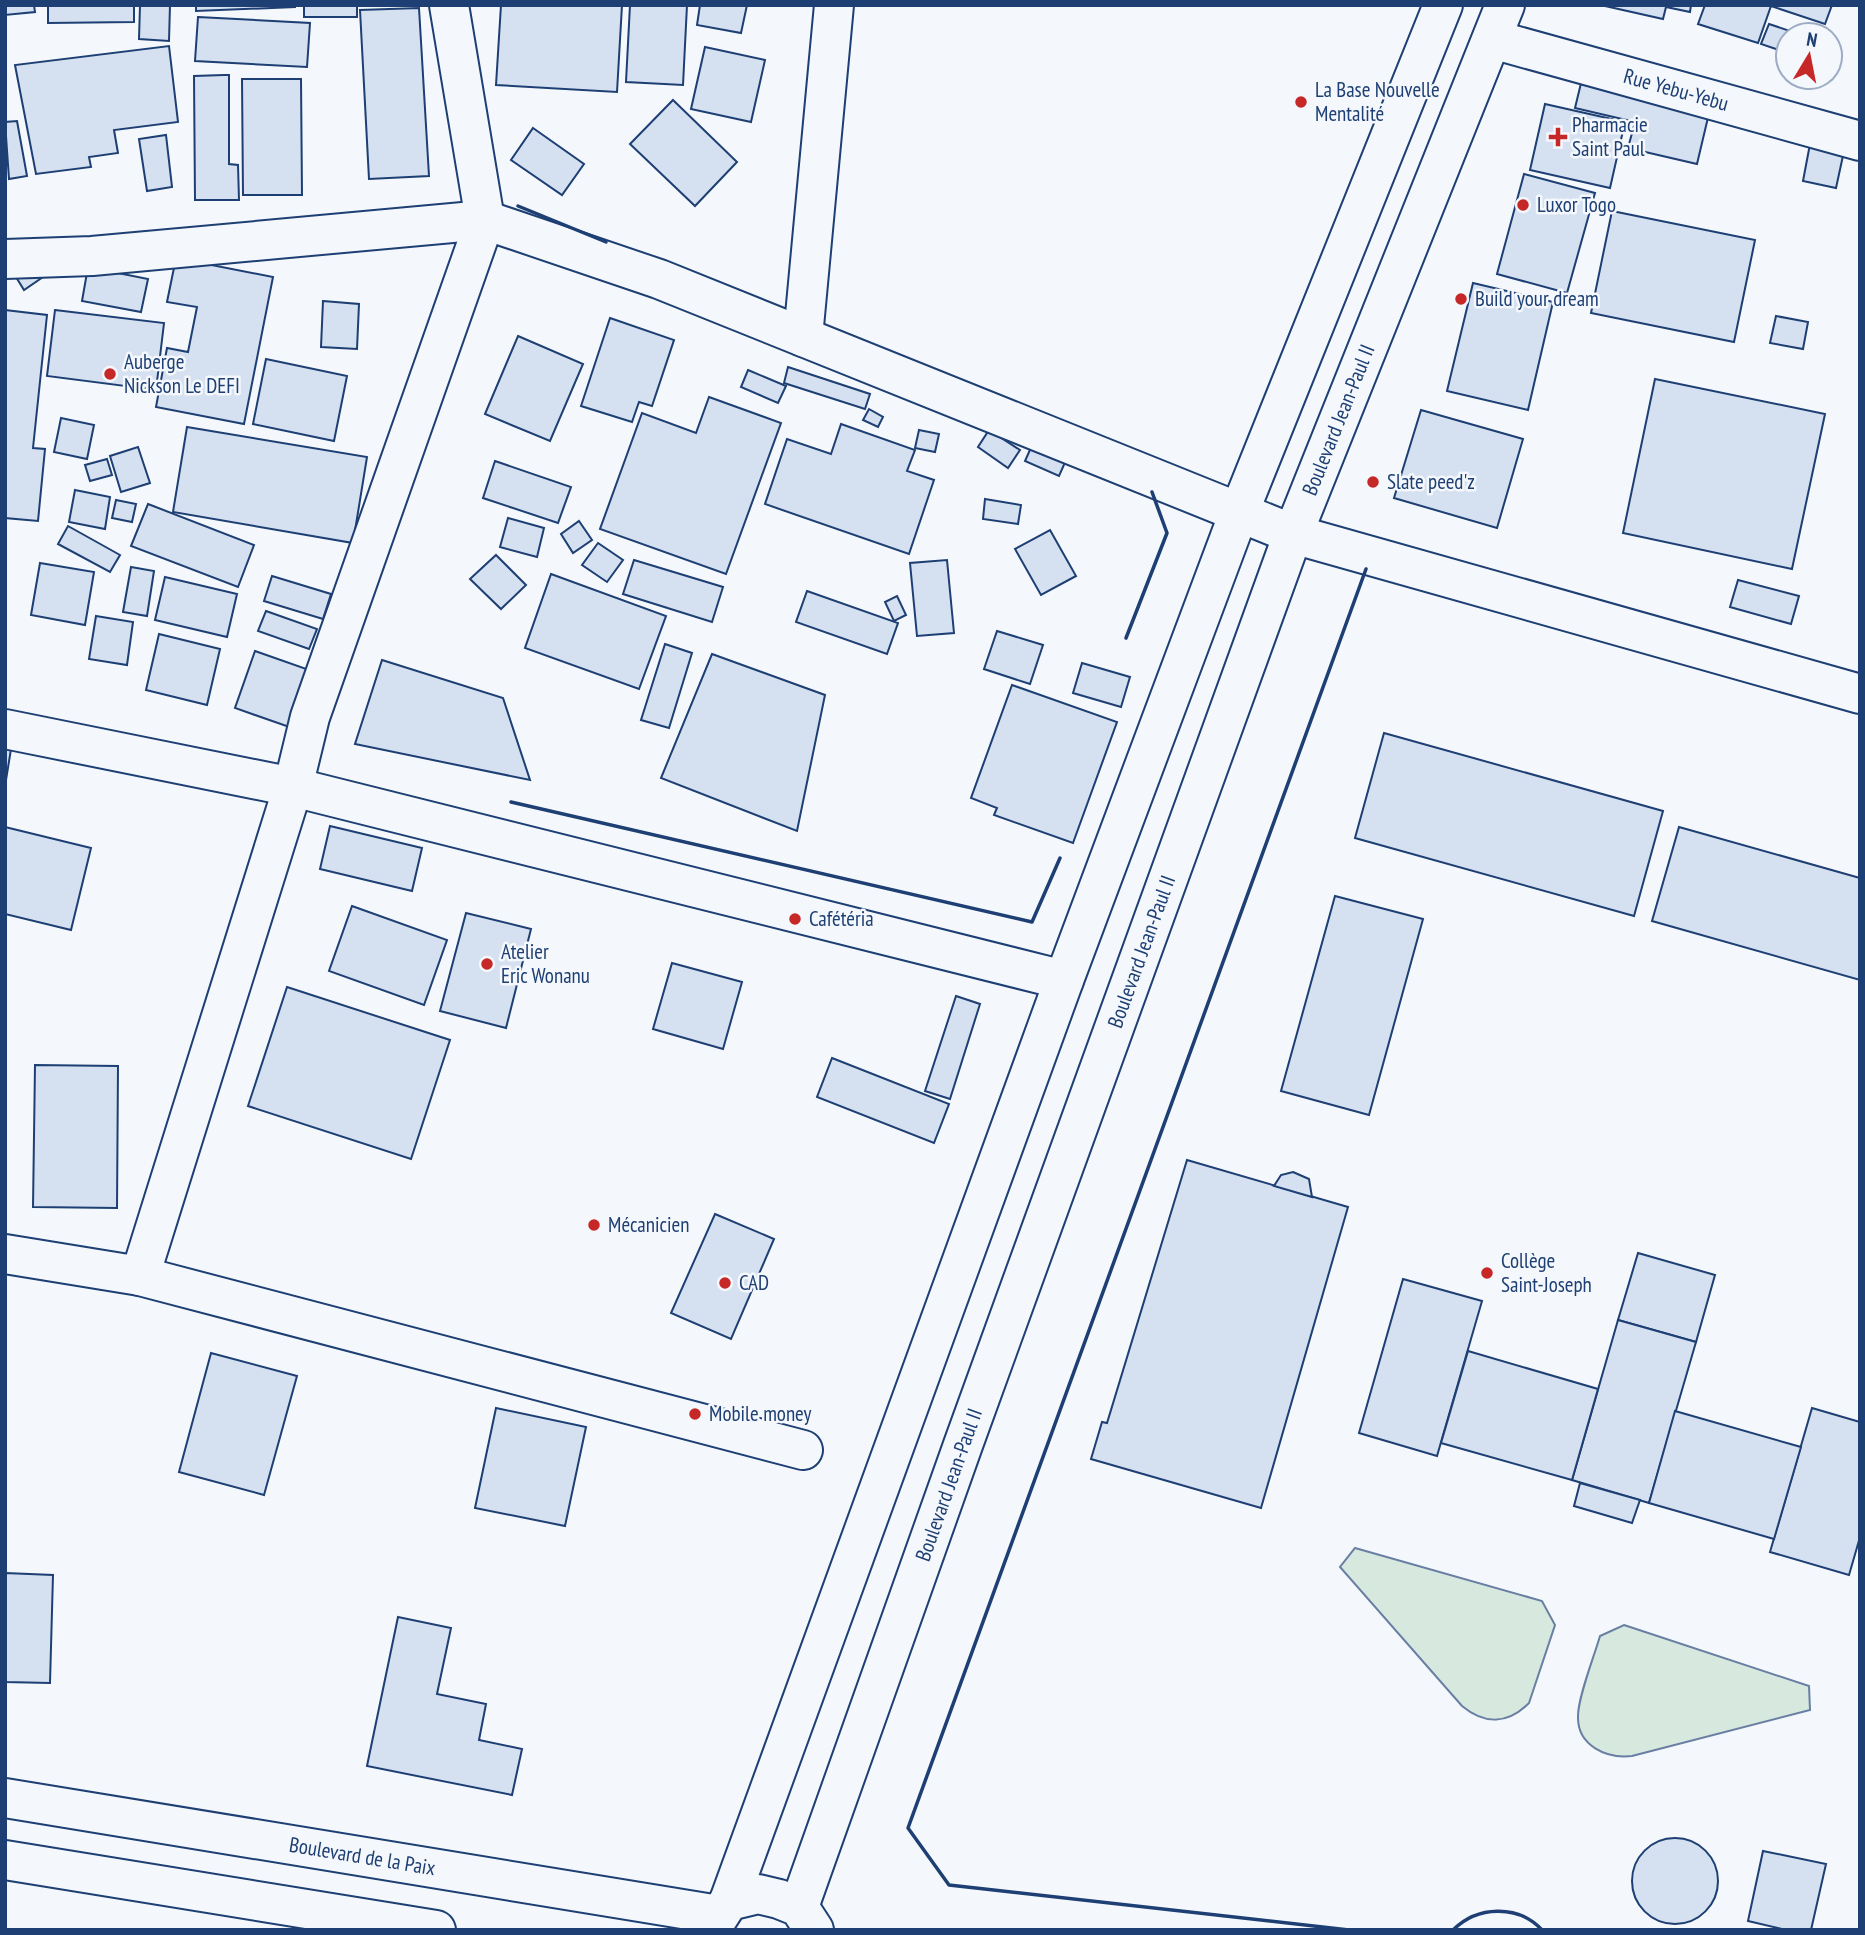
<svg xmlns="http://www.w3.org/2000/svg" width="1865" height="1935" font-family="'PT Sans Narrow',sans-serif">
  <style>
    .green { fill: #d7e8df; stroke: #687fa3; stroke-width: 2 }
    .building { fill: #d5e0f0; stroke: #1d3f73; stroke-width: 2 }
    .lines { fill: none; stroke-linecap: round; stroke-linejoin: round }
    .minor-casing { stroke: #1d3f73; stroke-width: 42 }
    .secondary-casing { stroke: #1d3f73; stroke-width: 42 }
    .minor { stroke: #f4f7fb; stroke-width: 38 }
    .secondary { stroke: #f4f7fb; stroke-width: 38 }
    .wall { stroke: #1d3f73; stroke-width: 3.5 }
    .poi-dot { fill: #c62828; stroke: #f4f7fb; stroke-width: 2.5 }
    .labels { text-anchor: middle; stroke-width: 5; stroke-linejoin: round; paint-order: stroke }
    .poi-label { font-size: 21px; fill: #1d3f73; stroke: #f4f7fb; text-anchor: start }
    .street-label { font-size: 21px; fill: #1d3f73; stroke: #f4f7fb }
  </style>
  <rect width="100%" height="100%" fill="#f4f7fb"/>
  <g class="green">
    <path d="M1355,1548L1542,1601L1555,1625L1529,1703C1508,1724 1485,1725 1462,1706L1340,1567Z"/>
    <path d="M1624,1625L1809,1686L1810,1710L1632,1756C1607,1759 1577,1746 1578,1716C1578,1697 1594,1657 1600,1636Z"/>
  </g>
  <g class="building">
    <path d="M5,5H34L35,12L5,15Z"/>
    <path d="M48,5H134V22L48,23Z"/>
    <path d="M140,5H170L169,41L139,39Z"/>
    <path d="M196,5H295V7L196,11Z"/>
    <rect x="304" y="5" width="53" height="12"/>
    <path d="M501,5H622L617,92L496,85Z"/>
    <path d="M630,5H687L683,85L626,82Z"/>
    <path d="M700,5H747L741,33L697,25Z"/>
    <path d="M1691,5L1690,12L1666,7L1663,19L1605,6Z"/>
    <path d="M1705,5H1832L1825,24L1771,6L1758,43L1698,24Z"/>
    <path d="M419,8L429,176L369,179L360,10Z"/>
    <path d="M198,17L310,23L307,67L195,61Z"/>
    <path d="M1769,24L1796,33L1788,35V53L1761,44Z"/>
    <path d="M169,46L178,122L114,130L118,153L89,157L91,167L36,174L15,65Z"/>
    <path d="M705,47L765,60L751,122L691,109Z"/>
    <path d="M224,75H229V164L238,165L239,200H195L194,76Z"/>
    <path d="M242,79H301L302,195H243Z"/>
    <path d="M1582,79L1710,109L1697,164L1628,148L1635,122L1575,108Z"/>
    <path d="M673,100L737,162L695,206L630,144Z"/>
    <path d="M1545,104L1625,122L1610,188L1530,170Z"/>
    <path d="M17,121L27,176L9,179L5,122Z"/>
    <path d="M533,128L584,164L562,195L511,160Z"/>
    <path d="M166,135L172,187L147,191L139,139Z"/>
    <path d="M1810,144L1844,151L1836,188L1803,181Z"/>
    <path d="M1524,174L1595,193L1567,293L1497,274Z"/>
    <path d="M1612,211L1755,240L1734,342L1591,313Z"/>
    <path d="M176,258L273,277L244,424L156,407L167,348L188,352L197,307L167,302Z"/>
    <path d="M88,267L148,279L141,312L82,301Z"/>
    <path d="M16,277H43L24,290Z"/>
    <path d="M1473,283L1553,302L1528,410L1447,391Z"/>
    <path d="M323,301L359,304L357,349L321,347Z"/>
    <path d="M5,310L47,315L33,448L45,449L38,521L5,518Z"/>
    <path d="M55,310L164,323L156,390L47,376Z"/>
    <path d="M1776,316L1808,322L1803,349L1770,343Z"/>
    <path d="M610,318L674,340L652,406L639,402L632,422L581,406Z"/>
    <path d="M518,336L583,364L550,441L485,414Z"/>
    <path d="M266,359L347,376L334,441L253,424Z"/>
    <path d="M788,367L870,394L865,409L784,383Z"/>
    <path d="M748,370L786,386L778,403L741,387Z"/>
    <path d="M1655,379L1825,414L1792,569L1623,533Z"/>
    <path d="M709,397L781,423L726,574L600,529L642,413L696,433Z"/>
    <path d="M869,409L883,417L878,427L863,420Z"/>
    <path d="M1421,410L1523,439L1497,528L1394,498Z"/>
    <path d="M61,418L94,425L87,459L54,452Z"/>
    <path d="M841,424L915,450L907,471L934,480L909,554L765,504L787,439L831,454Z"/>
    <path d="M187,427L367,457L353,543L173,512Z"/>
    <path d="M919,430L939,434L935,452L915,448Z"/>
    <path d="M989,430L1020,450L1008,468L978,447Z"/>
    <path d="M1033,443L1067,458L1059,476L1025,461Z"/>
    <path d="M138,447L150,483L121,492L110,456Z"/>
    <path d="M107,459L112,475L90,481L85,465Z"/>
    <path d="M495,461L571,487L558,523L483,498Z"/>
    <path d="M75,490L110,497L105,529L69,522Z"/>
    <path d="M985,499L1021,505L1018,524L983,519Z"/>
    <path d="M116,500L136,504L132,522L112,518Z"/>
    <path d="M148,504L254,545L238,587L131,546Z"/>
    <path d="M508,518L544,528L537,557L500,547Z"/>
    <path d="M579,521L592,540L573,553L561,534Z"/>
    <path d="M68,526L120,555L110,572L58,544Z"/>
    <path d="M1050,530L1076,576L1041,595L1015,549Z"/>
    <path d="M598,543L623,560L607,582L582,565Z"/>
    <path d="M496,555L526,585L501,609L470,579Z"/>
    <path d="M634,560L723,587L712,622L623,594Z"/>
    <path d="M947,560L954,633L917,636L910,563Z"/>
    <path d="M40,563L94,572L85,625L31,615Z"/>
    <path d="M131,567L154,571L147,616L123,612Z"/>
    <path d="M551,574L666,616L639,689L525,648Z"/>
    <path d="M272,576L331,594L323,619L264,601Z"/>
    <path d="M165,577L237,594L227,637L155,620Z"/>
    <path d="M1738,580L1799,596L1791,624L1730,607Z"/>
    <path d="M807,591L898,623L887,654L796,622Z"/>
    <path d="M897,596L906,615L894,621L885,602Z"/>
    <path d="M266,611L317,629L309,649L258,631Z"/>
    <path d="M96,616L133,622L127,665L89,659Z"/>
    <path d="M997,631L1043,645L1030,684L984,669Z"/>
    <path d="M159,634L220,649L207,705L146,690Z"/>
    <path d="M665,644L692,653L669,728L641,720Z"/>
    <path d="M255,651L315,672L295,729L235,708Z"/>
    <path d="M712,654L825,695L797,831L661,778Z"/>
    <path d="M382,660L503,698L530,780L355,744Z"/>
    <path d="M1082,663L1130,677L1121,707L1073,693Z"/>
    <path d="M1012,685L1117,722L1073,843L994,815L997,808L971,798Z"/>
    <path d="M1384,733L1663,811L1634,916L1355,838Z"/>
    <path d="M5,748L11,749L6,780H5Z"/>
    <path d="M330,826L422,848L412,891L320,869Z"/>
    <path d="M5,827L91,848L71,930L5,914Z"/>
    <path d="M1679,827L1860,878V980L1652,921Z"/>
    <path d="M1335,896L1423,919L1369,1115L1281,1091Z"/>
    <path d="M352,906L447,940L424,1005L329,971Z"/>
    <path d="M466,913L531,929L506,1028L440,1011Z"/>
    <path d="M672,963L742,982L723,1049L653,1029Z"/>
    <path d="M287,987L450,1040L411,1159L248,1106Z"/>
    <path d="M956,996L980,1004L950,1099L925,1091Z"/>
    <path d="M832,1058L949,1104L934,1143L817,1097Z"/>
    <path d="M35,1065L118,1066L117,1208L33,1207Z"/>
    <path d="M1187,1160L1348,1207L1261,1508L1091,1459L1102,1422L1107,1423Z"/>
    <path d="M1293,1172L1309,1179L1312,1197L1274,1186L1281,1175Z"/>
    <path d="M715,1214L774,1239L731,1339L671,1313Z"/>
    <path d="M1638,1253L1715,1275L1696,1342L1618,1320Z"/>
    <path d="M1403,1279L1482,1301L1437,1456L1359,1433Z"/>
    <path d="M1618,1320L1696,1342L1649,1503L1572,1480Z"/>
    <path d="M1468,1351L1598,1389L1572,1480L1441,1443Z"/>
    <path d="M211,1353L297,1376L264,1495L179,1472Z"/>
    <path d="M496,1408L586,1427L565,1526L475,1508Z"/>
    <path d="M1812,1408L1860,1422V1537L1849,1575L1770,1552Z"/>
    <path d="M1675,1411L1801,1447L1774,1539L1649,1503Z"/>
    <path d="M1580,1483L1640,1500L1632,1523L1574,1506Z"/>
    <path d="M5,1573L53,1575L50,1683L5,1682Z"/>
    <path d="M398,1617L451,1628L437,1694L486,1704L479,1740L522,1749L512,1795L367,1766Z"/>
    <circle cx="1675" cy="1881" r="43"/>
    <path d="M1763,1851L1826,1864L1811,1930H1786L1748,1921Z"/>
  </g>
  <g class="lines">
    <g class="minor-casing">
      <g id="minor">
        <path id="s1" d="M1492,39L1860,141"/>
        <path d="M5,259L92,256L485,220L659,279L1293,534L1860,694"/>
        <path d="M803,337L834,5"/>
        <path d="M5,729L293,787L1064,980"/>
        <path d="M5,1254L140,1276L803,1450"/>
        <path d="M140,1276L293,787L310,717L485,220L449,5"/>
      </g>
    </g>
    <g class="secondary-casing">
      <g id="secondary">
        <path id="s2" d="M5,1798L719,1915"/>
        <path d="M5,1860L436,1930"/>
        <path d="M729,1901L1064,980L1240,510L1443,5"/>
        <path id="s3" d="M799,1907L963,1445L1293,534L1505,5"/>
        <path d="M718,1918L729,1901L758,1894L779,1899L799,1907L814,1930"/>
      </g>
    </g>
    <use href="#minor" class="minor"/>
    <use href="#secondary" class="secondary"/>
    <g class="wall">
      <path d="M518,206L606,242"/>
      <path d="M1126,638L1167,533L1152,492"/>
      <path d="M511,802L1032,922L1060,858"/>
      <path d="M1349,1930L949,1885L908,1828L1366,569"/>
      <path d="M1453,1930C1477,1906 1518,1904 1542,1930"/>
    </g>
  </g>
  <g class="poi-dot">
    <circle cx="1301" cy="102" r="7"/>
    <path d="M1554.5 126.5h7v7h7v7h-7v7h-7v-7h-7v-7h7z"/>
    <circle cx="1523" cy="205" r="7"/>
    <circle cx="1461" cy="299" r="7"/>
    <circle cx="110" cy="374" r="7"/>
    <circle cx="1373" cy="482" r="7"/>
    <circle cx="795" cy="919" r="7"/>
    <circle cx="487" cy="964" r="7"/>
    <circle cx="594" cy="1225" r="7"/>
    <circle cx="1487" cy="1273" r="7"/>
    <circle cx="725" cy="1283" r="7"/>
    <circle cx="695" cy="1414" r="7"/>
  </g>
  <g class="labels">
    <g class="poi-label">
      <text x="1315" y="97">La Base Nouvelle<tspan x="1315" dy="24">Mentalité</tspan></text>
      <text x="1572" y="132">Pharmacie<tspan x="1572" dy="24">Saint Paul</tspan></text>
      <text x="1537" y="212">Luxor Togo</text>
      <text x="1475" y="306">Build your dream</text>
      <text x="124" y="369">Auberge<tspan x="124" dy="24">Nickson Le DEFI</tspan></text>
      <text x="1387" y="489">Slate peed'z</text>
      <text x="809" y="926">Cafétéria</text>
      <text x="501" y="959">Atelier<tspan x="501" dy="24">Eric Wonanu</tspan></text>
      <text x="608" y="1232">Mécanicien</text>
      <text x="1501" y="1268">Collège<tspan x="1501" dy="24">Saint-Joseph</tspan></text>
      <text x="739" y="1290">CAD</text>
      <text x="709" y="1421">Mobile money</text>
    </g>
    <g class="street-label">
      <text dy="7" stroke="none"><textPath href="#s1" startOffset="191">Rue Yebu-Yebu</textPath></text>
      <text dy="7" stroke="none"><textPath href="#s3" startOffset="1582">Boulevard Jean-Paul II</textPath></text>
      <text dy="7" stroke="none"><textPath href="#s3" startOffset="1015">Boulevard Jean-Paul II</textPath></text>
      <text dy="7" stroke="none"><textPath href="#s3" startOffset="448">Boulevard Jean-Paul II</textPath></text>
      <text dy="7" stroke="none"><textPath href="#s2" startOffset="362">Boulevard de la Paix</textPath></text>
    </g>
  </g>
  <rect width="1865" height="1935" fill="none" stroke="#1d3f73" stroke-width="14"/>
  <g transform="translate(1809 56) rotate(10)"><circle r="33" fill="#f4f7fb" stroke="#9eadc5" stroke-width="2"/>
  <path d="M0-5L12 26L0 18L-12 26Z" fill="#c62828"/>
  <text y="-10" font-size="19" font-weight="bold" text-anchor="middle" fill="#1d3f73">N</text>
  </g>
</svg>
